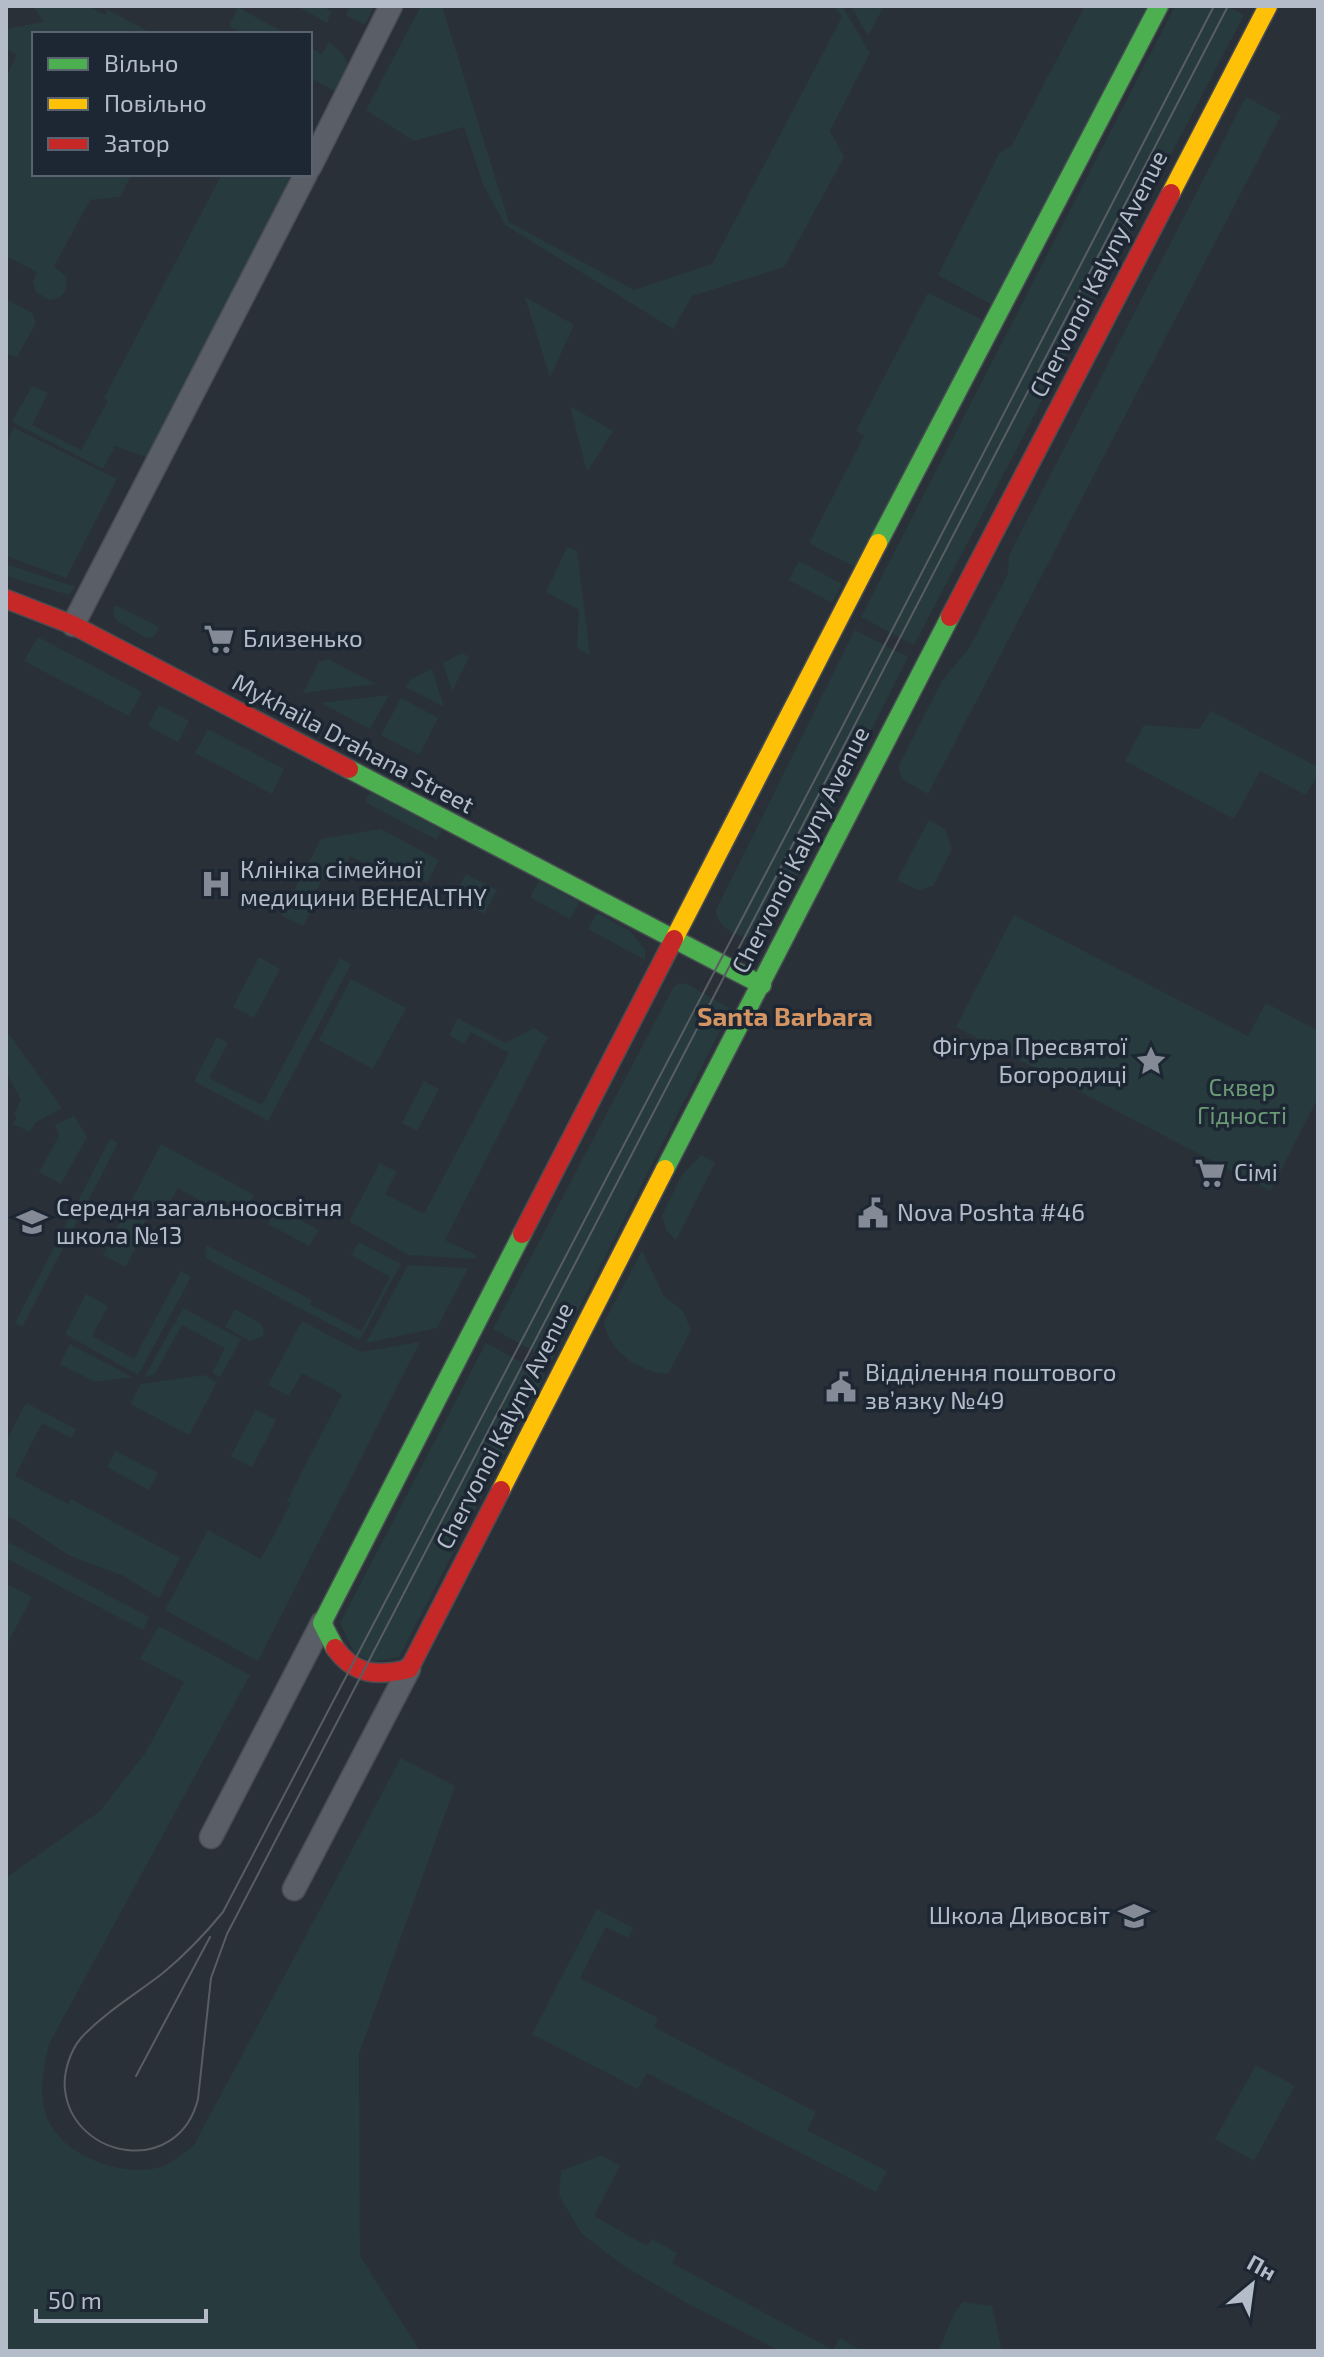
<svg xmlns="http://www.w3.org/2000/svg" width="1324" height="2357" font-family="'Exo 2',sans-serif">
  <style>
    .green { fill: #273a3e }
    .lines { fill: none; stroke-linecap: round; stroke-linejoin: round }
    .street-casing { stroke: #484c53; stroke-width: 25 }
    .fast-casing { stroke: #484c53; stroke-width: 21 }
    .slow-casing { stroke: #484c53; stroke-width: 21 }
    .jam-casing { stroke: #484c53; stroke-width: 21 }
    .street { stroke: #5a5e66; stroke-width: 22 }
    .fast { stroke: #4caf50; stroke-width: 18 }
    .slow { stroke: #ffc107; stroke-width: 18 }
    .jam { stroke: #c62828; stroke-width: 18 }
    .tram { stroke: #595d64; stroke-width: 2 }
    .labels { text-anchor: middle; stroke-width: 7; stroke-linejoin: round; paint-order: stroke }
    .street-label { font-size: 24px; fill: #b4bcc9; stroke: #1d2633 }
    .poi-label { font-size: 24px; fill: #b4bcc9; stroke: #1d2633; text-anchor: start }
    .park-label { font-size: 24px; fill: #6b9a76; stroke: #1d2633 }
    .neighbourhood-label { font-size: 26px; font-weight: bold; fill: #d59563; stroke: #1d2633 }
  </style>
  <rect width="100%" height="100%" fill="#2a3038"/>
  <g class="green">
    <path d="M33,6H88L105,15L108,10L153,34H34V174H132L120,197L90,200L54,266L66,277C69,290 62,299 49,300L36,292L33,282L37,272L6,256V77L17,55L6,49V29L44,22Z"/>
    <path d="M297,6H322L331,11L327,23Z"/>
    <path d="M350,6H374L365,25L346,15Z"/>
    <path d="M421,6H442L509,222L634,290L712,264L842,17L834,6H842L870,53L830,131L844,157L784,267L692,296L673,329L505,225L483,184L464,127L414,141L366,110Z"/>
    <path d="M851,6H884L868,36Z"/>
    <path d="M1085,6H1147L994,306L938,275L999,154L1012,145Z"/>
    <path d="M1175,6H1226L1244,15L914,645L861,617Z"/>
    <path d="M238,7L286,34H243L229,26Z"/>
    <path d="M329,42C354,62 350,65 337,92L310,78V48L322,54Z"/>
    <path d="M1246,97L1281,116L928,794L902,779L898,767L942,681L969,648L1008,574L1009,555Z"/>
    <path d="M222,174H296L155,460L115,446L103,469L12,422L32,386L48,393L32,425L81,450L108,401L104,398Z"/>
    <path d="M928,293L986,322L856,567L812,545L810,541L864,436L856,431Z"/>
    <path d="M525,297L574,325L550,377Z"/>
    <path d="M6,299L32,313L36,323L17,357L6,354Z"/>
    <path d="M570,406L613,431L587,472Z"/>
    <path d="M14,428L117,479L66,578L6,556V443Z"/>
    <path d="M567,547L577,551L590,655L577,648L579,610L546,592Z"/>
    <path d="M799,561L842,584L832,603L789,580Z"/>
    <path d="M6,564L75,587L69,595L6,576Z"/>
    <path d="M115,605L159,627L154,637L146,638L116,620L113,613Z"/>
    <path d="M855,630L908,657L767,936L760,941C743,939 716,929 716,910Z"/>
    <path d="M38,637L142,692L129,716L24,661Z"/>
    <path d="M462,653L469,657L452,691L443,663Z"/>
    <path d="M328,659L376,684L303,693L319,662Z"/>
    <path d="M432,669L444,707L406,687L410,680Z"/>
    <path d="M389,695L370,729L321,703Z"/>
    <path d="M401,698L438,718L419,755L381,735Z"/>
    <path d="M159,705L189,721L178,742L148,726Z"/>
    <path d="M1211,711L1318,767V774L1306,795L1260,771L1234,819L1125,761L1144,725L1199,729Z"/>
    <path d="M208,729L284,769L272,794L195,753Z"/>
    <path d="M370,792L442,830L437,840L365,802Z"/>
    <path d="M929,820L945,829L952,849L933,886L918,890L897,880Z"/>
    <path d="M381,829L439,860L427,883L397,868L394,873L381,867L379,871L350,856L341,873L329,867L316,891L320,894L303,926L281,915L321,839Z"/>
    <path d="M466,874L497,890L484,914L453,897Z"/>
    <path d="M539,881L579,902L570,919L530,897Z"/>
    <path d="M597,913L630,931L645,950V960L588,929Z"/>
    <path d="M1014,915L1248,1036L1266,1003L1318,1031V1098L1270,1191L956,1027Z"/>
    <path d="M259,957L280,969L254,1018L233,1007Z"/>
    <path d="M340,958L351,964L268,1121L194,1081L217,1037L228,1043L209,1078L262,1105Z"/>
    <path d="M351,979L406,1008L373,1069L319,1040Z"/>
    <path d="M679,983L687,984L731,1009L552,1361L493,1329L674,986Z"/>
    <path d="M458,1018L505,1043L534,1028L548,1037L445,1240L476,1255L475,1259L408,1255L349,1221L380,1163L397,1172L385,1194L424,1214L509,1053L471,1032L464,1044L449,1035Z"/>
    <path d="M6,1030L62,1108L35,1123L30,1132L13,1124L17,1117L14,1115L21,1099L6,1073Z"/>
    <path d="M424,1081L439,1089L417,1131L402,1123Z"/>
    <path d="M74,1116L87,1137L61,1184L39,1172L59,1136L55,1125Z"/>
    <path d="M110,1139L118,1143L22,1327L15,1323Z"/>
    <path d="M161,1144L254,1195L245,1212L225,1201L221,1206L209,1199L206,1204L178,1188L168,1205L157,1199L143,1225L147,1228L125,1267L103,1255Z"/>
    <path d="M701,1155L715,1163L676,1240L666,1230L662,1215L682,1175Z"/>
    <path d="M277,1207L319,1230L309,1246L268,1224Z"/>
    <path d="M359,1242L401,1264L360,1340L205,1258L206,1245L312,1300L310,1304L361,1331L390,1277L351,1255Z"/>
    <path d="M642,1251L664,1296L683,1311L691,1330L668,1374C639,1372 609,1352 604,1322Z"/>
    <path d="M408,1265L468,1268L437,1328L366,1343Z"/>
    <path d="M181,1271L191,1277L138,1375L65,1334L86,1294L108,1306L92,1336L134,1359Z"/>
    <path d="M183,1308L241,1339L220,1377L212,1373L225,1348L182,1325L154,1375L145,1376Z"/>
    <path d="M235,1309L260,1323L264,1329L263,1336L250,1341L225,1327Z"/>
    <path d="M302,1321L361,1352L420,1342L258,1661L165,1610L208,1530L261,1559L291,1503L287,1501L342,1394L302,1373L289,1396L268,1385Z"/>
    <path d="M486,1343L545,1375L399,1657L372,1662L354,1652L340,1623Z"/>
    <path d="M70,1344L132,1377L95,1382L60,1364Z"/>
    <path d="M204,1375L217,1382L189,1435L130,1404L141,1384Z"/>
    <path d="M26,1403L76,1429L71,1438L42,1423L15,1476L68,1504L71,1499L180,1558L159,1598L124,1576L70,1556L16,1520L6,1516V1441Z"/>
    <path d="M256,1409L276,1420L252,1467L231,1456Z"/>
    <path d="M116,1451L158,1473L149,1490L107,1467Z"/>
    <path d="M6,1541L149,1617L143,1630L6,1558Z"/>
    <path d="M6,1584L32,1597L6,1646Z"/>
    <path d="M159,1626L250,1675L49,2044C44,2066 39,2090 45,2112C57,2155 124,2180 163,2166C174,2162 185,2152 194,2145L401,1758L455,1786L359,2054L360,2256L420,2351H6V1878L100,1811L146,1752L184,1682L140,1659Z"/>
    <path d="M597,1909L633,1928L628,1938L606,1927L580,1978L658,2018L654,2027L816,2112L807,2130L887,2171L876,2192L647,2073L638,2089L532,2034Z"/>
    <path d="M1256,2065L1295,2086L1254,2161L1215,2139Z"/>
    <path d="M602,2155L620,2166L594,2216L647,2246L652,2239L677,2253L672,2263L833,2350L840,2338L862,2351H780L685,2302L624,2266L581,2233L559,2195L561,2171Z"/>
    <path d="M963,2302L992,2306L1002,2351H938C947,2334 950,2316 963,2302Z"/>
  </g>
  <g class="lines">
    <g class="street-casing">
      <g id="street">
        <path d="M310,167L391,6"/>
        <path d="M73,625L306,174"/>
        <path d="M211,1837L322,1623"/>
        <path d="M294,1889L409,1669"/>
      </g>
    </g>
    <g class="fast-casing">
      <g id="fast">
        <path d="M878,543L1159,6"/>
        <path d="M349,769L762,985"/>
        <path d="M665,1169L950,617"/>
        <path d="M335,1648L322,1623L522,1234"/>
      </g>
    </g>
    <g class="slow-casing">
      <g id="slow">
        <path d="M1171,193L1268,6"/>
        <path d="M674,939L878,543"/>
        <path d="M501,1490L665,1169"/>
      </g>
    </g>
    <g class="jam-casing">
      <g id="jam">
        <path d="M6,599L73,625L349,769"/>
        <path d="M950,617L1171,193"/>
        <path d="M522,1234L674,939"/>
        <path d="M335,1648C355,1676 378,1676 409,1669L501,1490"/>
      </g>
    </g>
    <use href="#street" class="street"/>
    <use href="#fast" class="fast"/>
    <use href="#slow" class="slow"/>
    <use href="#jam" class="jam"/>
    <g class="tram">
      <path d="M1214,6L836,739L223,1912C205,1934 186,1954 163,1973C136,1994 104,2013 81,2038C70,2051 63,2073 65,2090C73,2159 178,2178 198,2099L211,1978L227,1934L1228,6"/>
      <path d="M136,2076L210,1937"/>
    </g>
  </g>
  <defs>
    <g id="supermarket-bare" transform="scale(2.4)"><path d="M-6-5.5h2.5l.6 2H6L4.5 2H-2.5L-4.4-4H-6ZM-1.5 3.2a1.3 1.3 0 1 0 .1 0ZM3 3.2a1.3 1.3 0 1 0 .1 0Z" fill="#848b96" stroke="#1d2633" stroke-width="2.5" paint-order="stroke"/></g>
    <g id="hospital-bare" transform="scale(2.4)"><path d="M-5-5h3v3.5h4V-5h3V5h-3V1.5h-4V5h-3Z" fill="#848b96" stroke="#1d2633" stroke-width="2.5" paint-order="stroke"/></g>
    <g id="sight-bare" transform="scale(2.4)"><path d="M0-6L1.8-2.2L6-1.7L2.9 1.2L3.7 5.4L0 3.3L-3.7 5.4L-2.9 1.2L-6-1.7L-1.8-2.2Z" fill="#848b96" stroke="#1d2633" stroke-width="2.5" paint-order="stroke"/></g>
    <g id="civic-bare" transform="scale(2.4)"><path d="M-.6-6.5H3V-4.5H.6V-3L4-1V1h2V6H-6V1h2V-1L-.6-3ZM-1.2 2.5V6h2.4V2.5Z" fill="#848b96" stroke="#1d2633" stroke-width="2.5" paint-order="stroke"/></g>
    <g id="school-bare" transform="scale(2.4)"><path d="M0-5L7-2L0 1L-7-2ZM-4 1L0 2.5L4 1V4Q0 6-4 4Z" fill="#848b96" stroke="#1d2633" stroke-width="2.5" paint-order="stroke"/></g>
  </defs>
  <g fill-rule="evenodd">
    <use href="#supermarket-bare" x="219" y="639"/>
    <use href="#hospital-bare" x="216" y="884"/>
    <use href="#sight-bare" x="1151" y="1061"/>
    <use href="#supermarket-bare" x="1210" y="1173"/>
    <use href="#civic-bare" x="873" y="1213"/>
    <use href="#school-bare" x="32" y="1222"/>
    <use href="#civic-bare" x="841" y="1387"/>
    <use href="#school-bare" x="1134" y="1916"/>
  </g>
  <g class="labels">
    <g class="street-label">
      <text transform="translate(1099 274) rotate(-63)" y="8">Chervonoi Kalyny Avenue</text>
      <text transform="translate(353 744) rotate(28)" y="8">Mykhaila Drahana Street</text>
      <text transform="translate(801 850) rotate(-63)" y="8">Chervonoi Kalyny Avenue</text>
      <text transform="translate(505 1426) rotate(-63)" y="8">Chervonoi Kalyny Avenue</text>
    </g>
    <g class="poi-label">
      <text x="243" y="647">Близенько</text>
      <text x="240" y="878">Клініка сімейної<tspan x="240" dy="28">медицини BEHEALTHY</tspan></text>
      <text x="1127" y="1055" text-anchor="end">Фігура Пресвятої<tspan x="1127" dy="28">Богородиці</tspan></text>
      <text x="1234" y="1181">Сімі</text>
      <text x="56" y="1216">Середня загальноосвітня<tspan x="56" dy="28">школа №13</tspan></text>
      <text x="897" y="1221">Nova Poshta #46</text>
      <text x="865" y="1381">Відділення поштового<tspan x="865" dy="28">зв’язку №49</tspan></text>
      <text x="1110" y="1924" text-anchor="end">Школа Дивосвіт</text>
    </g>
    <g class="park-label">
      <text x="1242" y="1096">Сквер<tspan x="1242" dy="28">Гідності</tspan></text>
    </g>
    <g class="neighbourhood-label">
      <text x="785" y="1026">Santa Barbara</text>
    </g>
  </g>
  <rect width="1324" height="2357" fill="none" stroke="#b4bcc9" stroke-width="16"/>
  <rect x="32" y="32" width="280" height="144" fill="#1d2633" stroke="#59626f" stroke-width="2"/>
  <rect x="48" y="58" width="40" height="12" fill="#4caf50" stroke="#59626f" stroke-width="2"/>
  <text x="104" y="72" font-size="24" fill="#b4bcc9">Вільно</text>
  <rect x="48" y="98" width="40" height="12" fill="#ffc107" stroke="#59626f" stroke-width="2"/>
  <text x="104" y="112" font-size="24" fill="#b4bcc9">Повільно</text>
  <rect x="48" y="138" width="40" height="12" fill="#c62828" stroke="#59626f" stroke-width="2"/>
  <text x="104" y="152" font-size="24" fill="#b4bcc9">Затор</text>
  <g transform="translate(1252 2285) rotate(29)" stroke="#1d2633" stroke-width="6" paint-order="stroke">
  <path d="M0-6L14 30L0 20L-14 30Z" fill="#b4bcc9"/>
  <text y="-12" font-size="22" font-weight="bold" text-anchor="middle" fill="#b4bcc9">Пн</text>
  </g>
  <path d="M36 2309v12h170v-12" fill="none" stroke="#b4bcc9" stroke-width="4"/>
  <text x="48" y="2309" font-size="24" fill="#b4bcc9" stroke="#1d2633" stroke-width="6" paint-order="stroke">50 m</text>
</svg>
